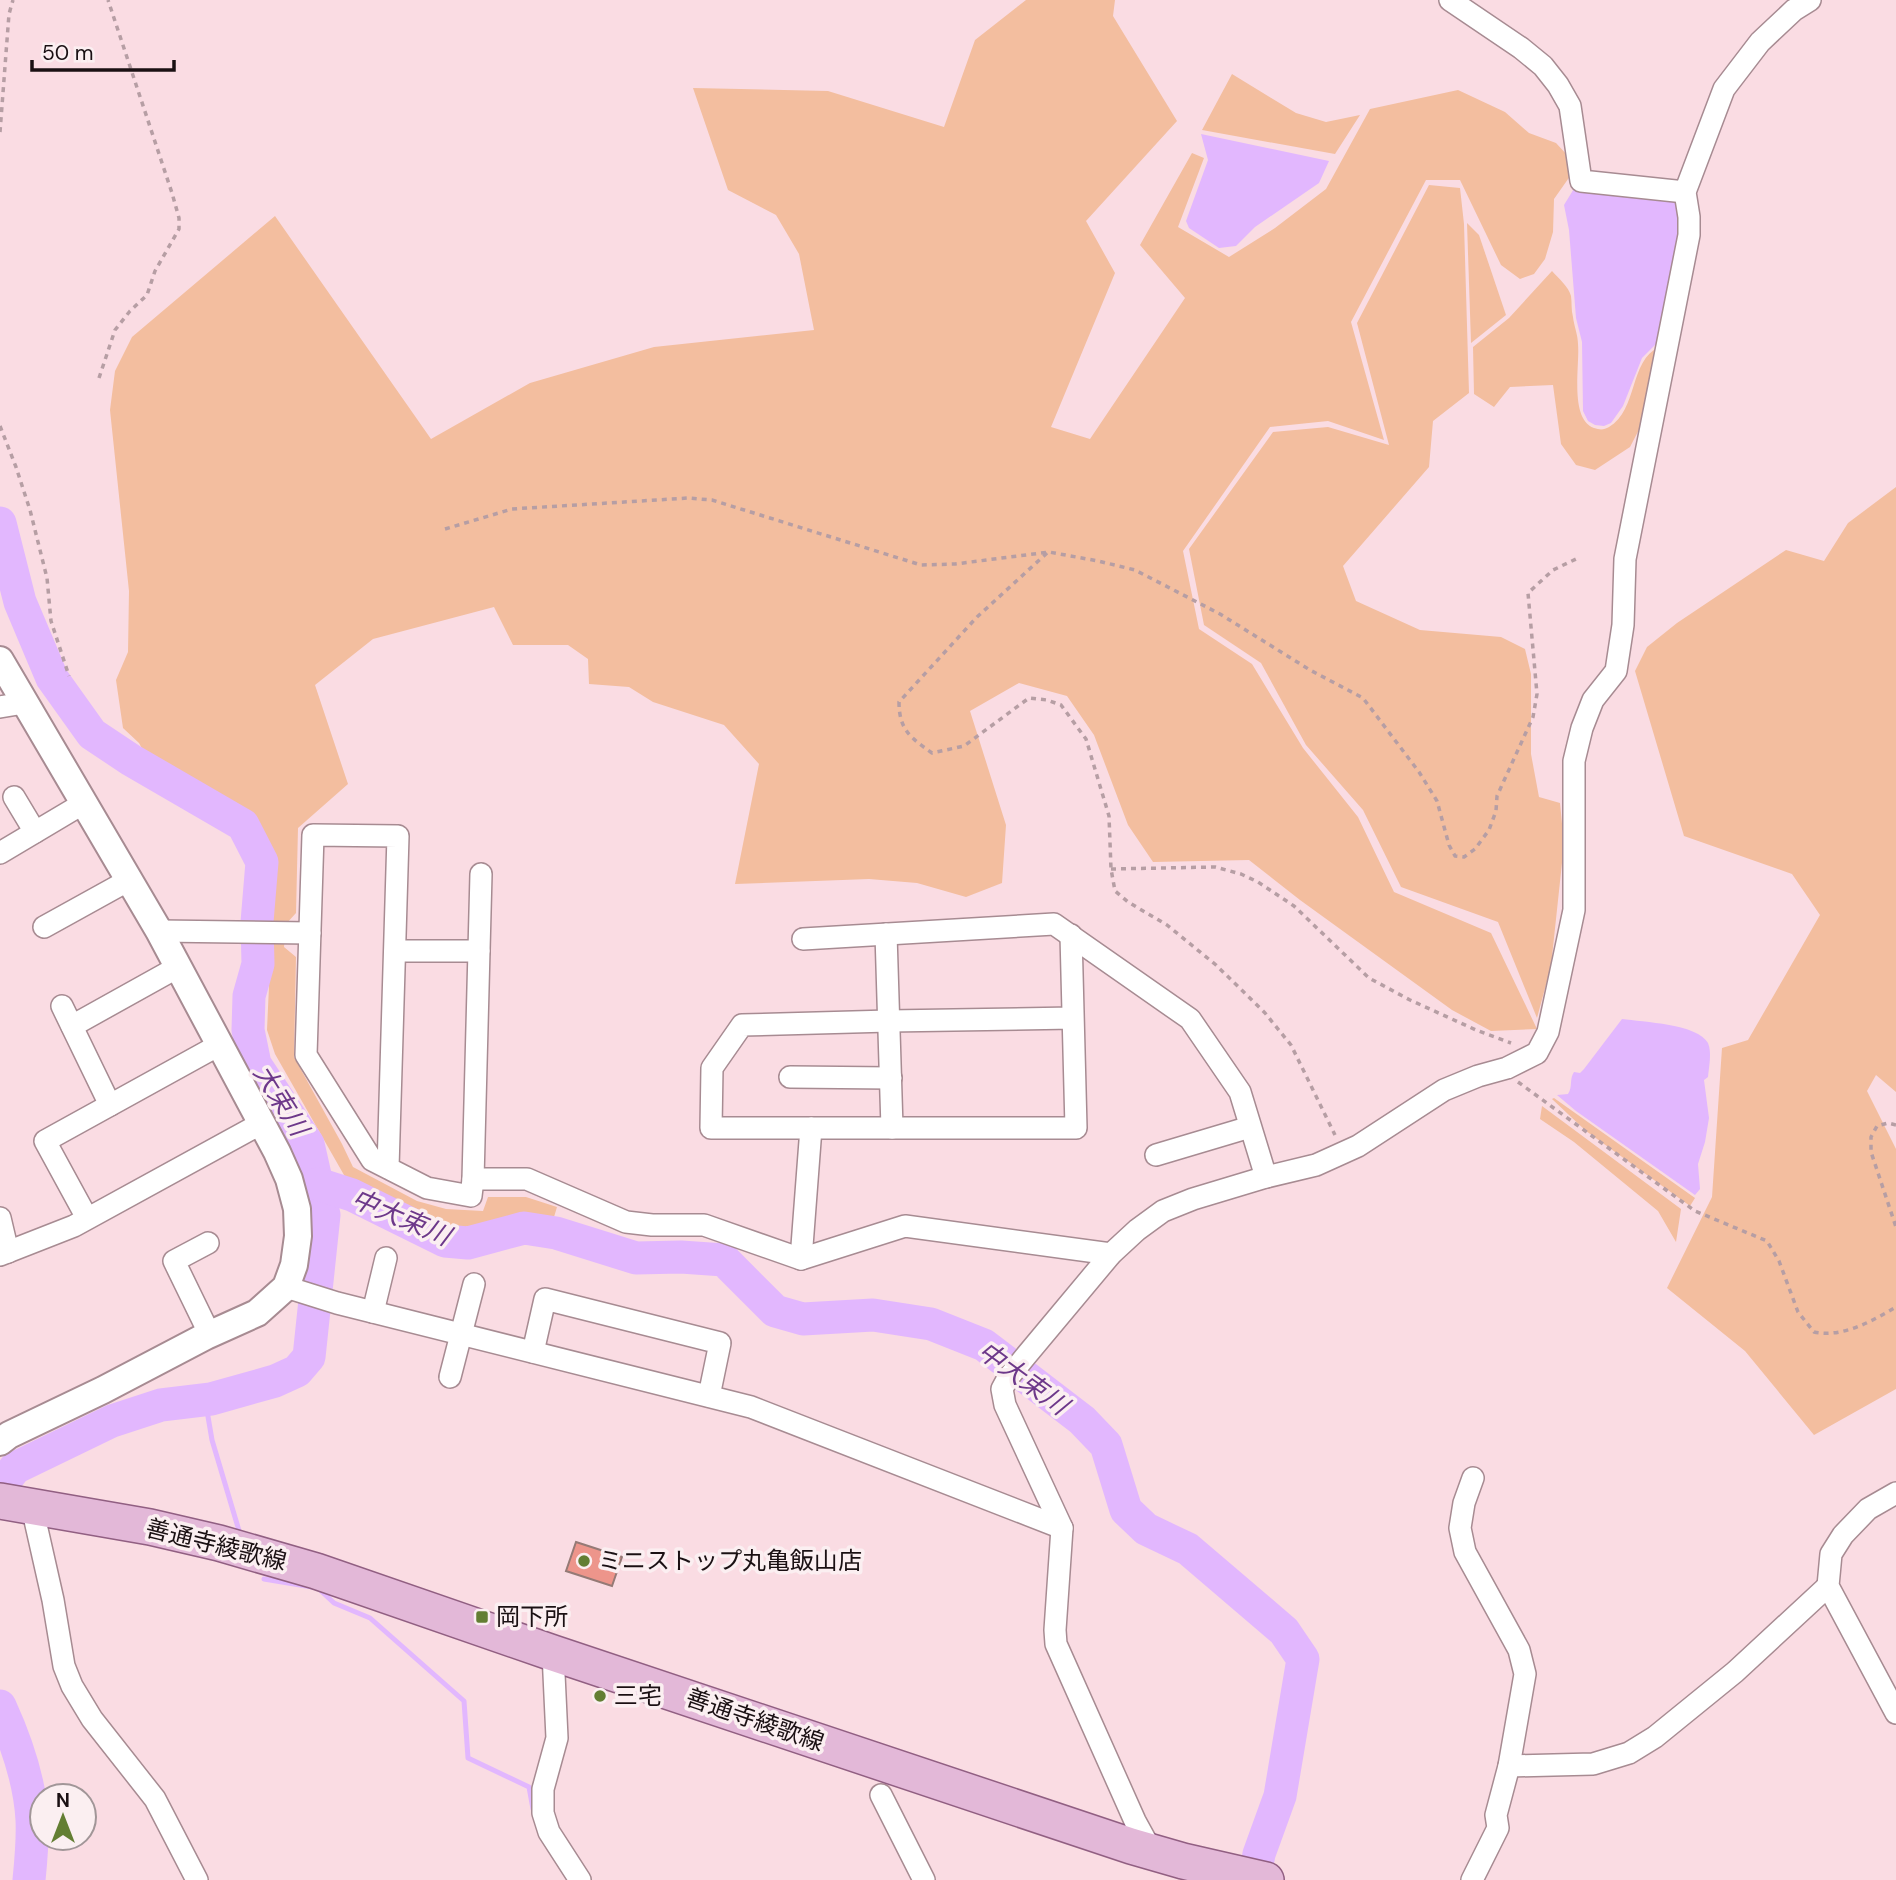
<svg xmlns="http://www.w3.org/2000/svg" width="1896" height="1880" font-family="'DM Sans','Noto Sans JP',sans-serif">
  <style>
    .green { fill: #f3be9f }
    .water { fill: #e2b7fe }
    .lines { fill: none; stroke-linecap: round; stroke-linejoin: round }
    .stream { stroke: #e2b7fe; stroke-width: 5 }
    .river { stroke: #e2b7fe; stroke-width: 33 }
    .building { fill: #ed958b; stroke: #957a76; stroke-width: 2 }
    .minor-casing { stroke: #a78b92; stroke-width: 24 }
    .tertiary-casing { stroke: #a78b92; stroke-width: 30 }
    .primary-casing { stroke: #915f82; stroke-width: 38 }
    .path { stroke: #b69ea4; stroke-width: 3.5; stroke-dasharray: 5 5; stroke-linecap: butt }
    .minor { stroke: #fff; stroke-width: 21 }
    .tertiary { stroke: #fff; stroke-width: 26 }
    .primary { stroke: #e3b8d8; stroke-width: 35 }
    .poi-dot { fill: #637e33; stroke: #fbeff1; stroke-width: 2.5 }
    .labels { text-anchor: middle; stroke-width: 7; stroke-linejoin: round; paint-order: stroke }
    .street-label { font-size: 24px; fill: #1a1013; stroke: #fbeff1 }
    .poi-label { font-size: 24px; fill: #1a1013; stroke: #fbeff1; text-anchor: start }
    .water-label { font-size: 26px; font-style: italic; fill: #6d388a; stroke: #fbeff1 }
  </style>
  <rect width="100%" height="100%" fill="#fadce3"/>
  <g class="green">
    <path d="M1026,0H1115L1113,16L1177,121L1086,221L1115,273L1051,427L1090,439L1185,298L1140,245L1192,153L1204,158L1178,227L1229,257L1275,228L1326,189L1370,109L1458,90L1505,112L1529,133L1556,143L1568,156L1573,172L1554,199L1553,232L1545,259L1534,274L1520,279L1501,265L1460,180H1426L1351,322L1384,440L1328,421L1270,427L1183,551L1199,629L1252,664L1303,748L1358,817L1394,892L1491,933L1537,1029L1491,1031L1452,1010L1300,900L1249,860L1153,862L1128,825L1094,735L1067,696L1019,683L970,711L1006,825L1002,883L966,897L917,883L869,879L735,884L759,764L724,725L653,702L629,687L589,684L588,659L568,645H513L494,607L373,639L315,685L348,784L298,828L296,913L286,924L284,947L296,957L294,1057L342,1144L353,1167L417,1201L446,1209L483,1211L488,1197H526L557,1207L554,1217H527L482,1228L463,1231L435,1225L348,1182L275,1054L267,1030L269,986L268,918L272,865L255,823L152,767L139,743L123,728L116,680L128,652L129,591L110,410L115,371L132,337L275,216L431,439L530,383L654,347L814,330L799,254L776,215L728,190L693,88L828,91L944,127L975,40Z"/>
    <path d="M1232,74L1296,113L1326,122L1360,115L1335,154L1202,130Z"/>
    <path d="M1429,185L1460,188L1464,224L1469,393L1433,421L1429,467L1343,566L1356,601L1420,630L1501,637L1525,649L1531,674V754L1539,797L1560,803L1564,844L1551,966L1537,1018L1498,922L1401,887L1363,810L1306,745L1261,663L1204,625L1189,549L1273,432L1328,427L1389,445L1357,323Z"/>
    <path d="M1467,223L1479,235L1506,315L1471,343Z"/>
    <path d="M1552,271C1558,278 1569,287 1571,296C1572,303 1571,310 1573,317C1574,326 1578,335 1578,344C1580,365 1569,419 1594,428C1600,430 1604,430 1609,427C1638,410 1629,361 1659,347L1644,420L1630,447L1595,470L1576,465L1561,444L1553,385L1510,387L1494,407L1474,394L1473,347L1509,318Z"/>
    <path d="M1896,487V1092L1876,1075L1867,1091L1896,1149V1389L1814,1435L1745,1351L1667,1288L1712,1197L1722,1048L1748,1040L1820,915L1792,874L1684,836L1635,671L1647,647L1677,623L1786,550L1824,561L1848,523Z"/>
    <path d="M1554,1098L1695,1198L1690,1206L1586,1131L1552,1099Z"/>
    <path d="M1542,1106L1681,1209L1676,1242L1658,1211L1574,1142L1540,1119Z"/>
  </g>
  <g class="water">
    <path d="M1201,134L1329,161L1319,183L1255,227L1236,246L1219,248L1189,228L1186,221L1208,160Z"/>
    <path d="M1575,187L1672,198L1684,219L1660,340L1642,358L1623,406L1611,423L1604,426L1595,425L1588,421L1583,411L1582,342L1576,318L1569,230L1564,205Z"/>
    <path d="M1622,1019C1643,1022 1698,1024 1708,1043C1712,1052 1709,1067 1708,1077L1704,1080L1709,1118L1705,1142L1698,1164L1700,1189L1695,1195L1576,1111L1557,1095L1568,1094C1573,1087 1569,1079 1574,1072L1580,1073L1584,1069Z"/>
  </g>
  <g class="lines">
    <g class="stream">
      <path d="M205,1399L212,1440L240,1534"/>
      <path d="M264,1579L318,1588L334,1603L370,1618L464,1701L468,1758L529,1787L533,1809"/>
    </g>
    <g class="river">
      <path d="M0,523L20,602L52,678L92,734L131,760L243,825L262,862L257,922L258,964L249,996L248,1030L255,1064L308,1144L324,1215L309,1357L297,1371L275,1381L211,1399L161,1405L112,1421L15,1468L4,1482L0,1492"/>
      <path d="M318,1184L352,1195L445,1241L468,1243L524,1228L556,1233L636,1258L681,1257L724,1260L775,1311L803,1319L873,1315L931,1324L984,1345L1082,1420L1106,1445L1126,1510L1146,1529L1188,1549L1284,1631L1303,1659L1280,1796L1259,1854L1255,1876L1257,1880"/>
      <path d="M0,1706C16,1741 30,1781 32,1820C33,1840 31,1860 29,1880"/>
    </g>
  </g>
  <path class="building" d="M576,1542L622,1557L612,1586L566,1571Z"/>
  <g class="lines">
    <g class="minor-casing">
      <g id="minor">
        <path d="M1450,0L1521,48L1543,66L1558,85L1570,106L1581,181L1685,192"/>
        <path d="M0,707L24,703"/>
        <path d="M14,797L35,832"/>
        <path d="M0,853L84,803"/>
        <path d="M44,927L129,880"/>
        <path d="M159,931L310,933"/>
        <path d="M886,934L892,1128"/>
        <path d="M1071,935L1076,1128H711L712,1068L742,1025L889,1021L1073,1018"/>
        <path d="M803,939L1054,924L1190,1019L1240,1092L1266,1177"/>
        <path d="M395,951H479"/>
        <path d="M62,1006L110,1105"/>
        <path d="M72,1026L178,967"/>
        <path d="M790,1077L891,1078"/>
        <path d="M1156,1155L1250,1127"/>
        <path d="M388,1168L398,836L313,835L306,1055L372,1160L427,1188L471,1196L473,1179L481,874"/>
        <path d="M473,1179H527L626,1222L652,1225H704L801,1259L905,1226L1111,1254"/>
        <path d="M0,1218L8,1252"/>
        <path d="M87,1218L45,1141L219,1045"/>
        <path d="M208,1243L174,1261L210,1335"/>
        <path d="M0,1255L74,1226L262,1123"/>
        <path d="M801,1259L811,1128"/>
        <path d="M286,1287L337,1303L751,1407L1062,1528"/>
        <path d="M373,1312L386,1258"/>
        <path d="M533,1352L545,1299L720,1343L709,1396"/>
        <path d="M450,1377L474,1284"/>
        <path d="M1896,1493L1868,1509L1843,1535L1831,1554L1828,1586L1896,1713"/>
        <path d="M32,1507L53,1600L64,1666L72,1686L92,1719L155,1799L197,1880"/>
        <path d="M553,1653L557,1738L543,1789V1813L549,1832L580,1880"/>
        <path d="M1509,1766L1593,1764L1629,1753L1655,1737L1735,1672L1828,1586"/>
        <path d="M881,1795L924,1880"/>
        <path d="M1152,1852L1135,1821L1056,1644L1055,1630L1062,1528L1005,1405L1002,1389L1008,1378L1025,1357L1111,1254L1137,1230L1163,1211L1193,1199L1266,1177L1316,1165L1358,1146L1444,1090L1478,1076L1507,1068L1537,1053L1548,1032L1574,910V761L1582,728L1593,700L1616,671L1623,625L1625,559L1689,235V217L1685,192L1724,89L1760,42L1794,10L1810,0"/>
        <path d="M1472,1880L1498,1828L1496,1815L1509,1766L1525,1674L1519,1650L1465,1552L1460,1528L1464,1503L1473,1478"/>
      </g>
    </g>
    <g class="tertiary-casing">
      <path id="tertiary" d="M0,660L159,931L277,1152L289,1179L297,1209L298,1236L294,1265L286,1287L257,1313L206,1336L103,1390L9,1435L0,1442"/>
    </g>
    <g class="primary-casing">
      <path id="primary" d="M0,1501L150,1527L219,1543L316,1571L553,1653L1131,1846L1183,1861L1266,1880"/>
    </g>
    <g class="path">
      <path d="M0,132L9,14L13,0"/>
      <path d="M99,378L115,330L130,311L147,295L155,271L179,229V218L172,193L108,0"/>
      <path d="M0,426L16,467L30,510L47,578L51,621L69,676"/>
      <path d="M445,529L512,509L688,498L712,500L921,565L955,564L1049,552L1098,561L1135,570L1220,614L1310,670L1363,698L1419,772L1437,801L1449,845L1455,856L1464,857L1475,849L1489,830L1496,811L1497,796L1533,717L1537,694L1528,593L1553,570L1578,558"/>
      <path d="M1047,553L977,617L899,702C899,730 911,738 932,753L964,746L1029,698L1047,700L1061,705L1086,739L1109,816L1111,869L1115,891L1128,902L1167,925L1216,965L1265,1013L1291,1045L1335,1135"/>
      <path d="M1111,869L1215,867L1241,874L1258,882L1294,906L1369,978L1410,1000L1476,1030L1511,1043"/>
      <path d="M1518,1082L1695,1211L1767,1241L1779,1261L1798,1312L1814,1332C1843,1338 1872,1321 1896,1307"/>
      <path d="M1896,1125L1888,1123L1877,1126L1871,1137V1152L1896,1227"/>
    </g>
    <use href="#minor" class="minor"/>
    <use href="#tertiary" class="tertiary"/>
    <use href="#primary" class="primary"/>
  </g>
  <g class="poi-dot">
    <circle cx="584" cy="1561" r="7"/>
    <rect x="475" y="1610" width="14" height="14" rx="3.5"/>
    <circle cx="600" cy="1696" r="7"/>
  </g>
  <g class="labels">
    <g class="street-label">
      <text transform="translate(216 1545) rotate(14)" y="8">善通寺綾歌線</text>
      <text transform="translate(755 1720) rotate(19)" y="8">善通寺綾歌線</text>
    </g>
    <g class="poi-label">
      <text x="598" y="1569">ミニストップ丸亀飯山店</text>
      <text x="496" y="1625">岡下所</text>
      <text x="614" y="1704">三宅</text>
    </g>
    <g class="water-label">
      <text transform="translate(281 1100) rotate(58)" y="9">大束川</text>
      <text transform="translate(401 1217) rotate(23)" y="9">中大束川</text>
      <text transform="translate(1023 1378) rotate(36)" y="9">中大束川</text>
    </g>
  </g>
  <g transform="translate(63 1817)"><circle r="33" fill="#fbeff1" stroke="#a19698" stroke-width="2"/>
  <path d="M0-5L12 26L0 18L-12 26Z" fill="#637e33"/>
  <text y="-10" font-size="19" font-weight="bold" text-anchor="middle" fill="#1a1013">N</text>
  </g>
  <path d="M32 60v10h142v-10" fill="none" stroke="#1a1013" stroke-width="3.5"/>
  <text x="42" y="60" font-size="21" fill="#1a1013" stroke="#fbeff1" stroke-width="5" paint-order="stroke">50 m</text>
</svg>
